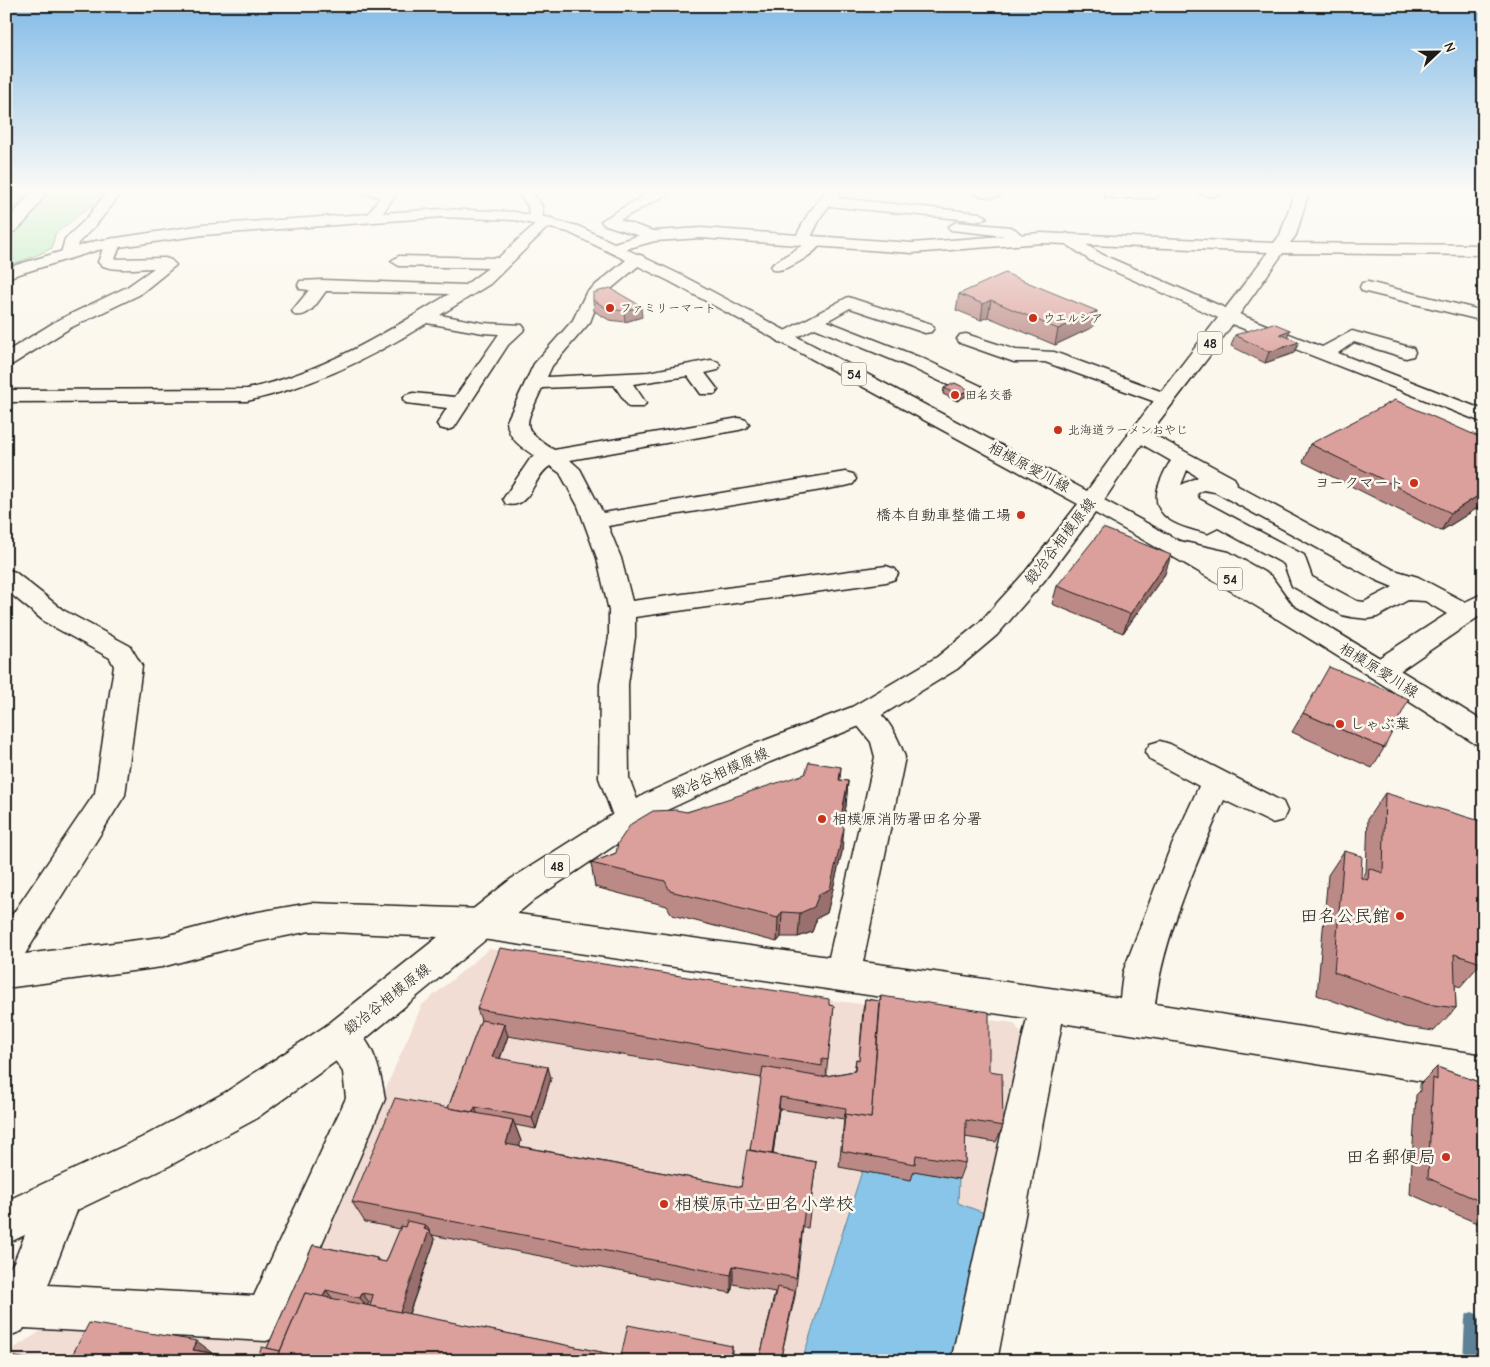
<svg xmlns="http://www.w3.org/2000/svg" width="1490" height="1367" font-family="'Comic Neue','Klee One',sans-serif">
  <style>
    .built { fill: #f1ddd4 }
    .green { fill: #a8e7af; stroke: #628266 }
    .water { fill: #89c5e9; stroke: #5d8197 }
    .lines { fill: none; stroke-linecap: round; stroke-linejoin: round }
    .stream { fill: #5d8197; fill-rule: evenodd }
    .minor-casing { stroke: #1c1c1c; stroke-width: 3 }
    .major-casing { stroke: #1c1c1c; stroke-width: 3 }
    .minor { fill: #fbf7ec; fill-rule: evenodd }
    .major { fill: #fbf7ec; fill-rule: evenodd }
    .wall { fill: #bc8a86; stroke: #1c1c1c; fill-rule: evenodd }
    .shaded-wall { fill: #99706d; stroke: #1c1c1c }
    .building { fill: #dba09c; stroke: #1c1c1c }
    .poi-dot { fill: #c8321e; stroke: #fbf7ec; stroke-width: 2 }
    .labels { text-anchor: middle; stroke-width: 5; stroke-linejoin: round; paint-order: stroke }
    .far-poi-label { font-size: 12px; fill: #1c1c1c; stroke: #fbf7ec; text-anchor: start }
    .shield { fill: #fbf7ec; stroke: #5f5e5a; stroke-width: 1 }
    .shield-label { font-size: 14px; font-weight: bold; fill: #1c1c1c }
    .street-label { font-size: 15px; fill: #1c1c1c; stroke: #fbf7ec }
    .poi-label { font-size: 15px; fill: #1c1c1c; stroke: #fbf7ec; text-anchor: end }
    .near-poi-label { font-size: 18px; fill: #1c1c1c; stroke: #fbf7ec; text-anchor: end }
  </style>
  <rect width="100%" height="100%" fill="#fbf7ec"/>
  <filter id="ink" filterUnits="userSpaceOnUse"><feTurbulence type="fractalNoise" baseFrequency=".02" numOctaves="2"/><feDisplacementMap in="SourceGraphic" scale="10" xChannelSelector="R" yChannelSelector="G"/><feConvolveMatrix kernelMatrix="1 2 1 2 8 2 1 2 1" color-interpolation-filters="sRGB"/></filter>
  <g filter="url(#ink)">
    <path class="built" d="M489,949L820,999L1014,1023L1025,1039L959,1361H6V1353L57,1321L278,1337L422,1005Z"/>
    <path class="green" d="M42,191H104L102,197L55,234L52,248L33,257L6,266V205L18,196Z"/>
    <path class="water" d="M912,1170L959,1179L958,1203L987,1214L955,1361H802L862,1171L911,1180Z"/>
    <g class="lines">
      <path class="stream" d="M1472,1312L1477,1314L1479,1319L1477,1361H1463L1465,1319L1467,1314Z"/>
      <g class="minor-casing">
        <g id="minor">
          <path d="M32,191H47C37,205 24,231 6,235V223Z"/>
          <path d="M108,191H123L96,225L78,243L75,256H63L61,253L65,239L86,219Z"/>
          <path d="M362,191H394L396,194L378,220L373,221L366,217L380,197L364,194Z"/>
          <path d="M516,191H531L542,206L543,217L552,218L554,221L490,284L440,315L483,323L522,325L525,329L508,345L454,428L447,430L440,428L437,424L447,408L406,403L403,399L406,395L413,393L455,397L499,334L483,333L427,323C371,358 312,387 247,401L6,402V390L247,389C321,373 386,333 449,294L326,291C318,301 310,318 295,315L292,311L309,290L300,289L298,285L300,281L322,280L465,285L488,268L399,266L391,261L399,256L498,258L536,223L529,219L528,206Z"/>
          <path d="M651,191H673L620,220L659,233L662,236L659,239H649L603,224L601,221Z"/>
          <path d="M826,191H841L836,198L980,213L987,217L980,221L829,206L822,215L811,237L819,238L822,241C819,252 785,273 773,270L771,267L773,264L804,244L797,243L794,240L808,214Z"/>
          <path d="M971,191H1002L1003,193C997,200 978,197 971,191Z"/>
          <path d="M1106,191H1166L1154,198H1111L1106,197L1104,194Z"/>
          <path d="M1197,191H1220L1221,193L1214,197L1199,194Z"/>
          <path d="M956,222L1010,227L1015,229L1025,238L1017,243L1006,236L951,230L948,227Z"/>
          <path d="M1067,233L1103,255L1246,317L1322,347L1352,331L1413,348L1415,352L1413,356L1406,358L1354,342L1338,353L1484,410V423L1234,325L1091,261L1062,241L1059,238Z"/>
          <path d="M113,238L121,243L115,259L165,258L171,260L176,265L139,295L70,328L13,364L6,366V352L58,320L127,287L154,268C140,268 106,273 98,262L105,243Z"/>
          <path d="M637,254L643,256L645,259L643,262L599,299L590,322L552,366L547,377L648,372L711,360L718,362L720,366L718,370L705,373L718,390L715,394H701L688,376L633,384L646,403L643,407H629L614,385L542,388C526,425 517,426 554,450L739,418L746,420L749,424L746,428L739,430L570,460L580,469L603,513L845,472L853,474L856,479L853,484L845,486L608,526L621,558L632,601L886,566L895,569L898,574L895,579L886,582L635,617V637L628,684L629,778L644,818L639,827L628,830L617,827L599,778L600,684L609,637V611L597,558L578,506L560,473L550,466C532,477 531,510 506,504L503,499L530,459L535,456C521,447 508,439 507,421L534,364L573,320L586,293L631,256Z"/>
          <path d="M1368,282L1484,311V321L1362,291L1360,287L1362,283Z"/>
          <path d="M848,297L931,324L934,328L931,332L925,333L850,308L827,321L924,359L981,386L984,390L981,394H967L910,367L815,328L785,343L779,342L776,338L779,334Z"/>
          <path d="M966,334L1016,350L1054,352L1171,395L1174,399L1171,403L1164,405L1045,362H1014L960,343L957,339L960,335Z"/>
          <path d="M1138,428L1145,430L1234,478L1237,483L1236,485L1394,570L1418,577L1465,602L1484,593V613L1391,677L1381,679L1371,677L1367,670L1371,663L1447,614L1425,601L1408,600L1377,617L1368,619L1351,617L1342,615L1292,586L1284,564L1218,528L1208,533C1180,526 1146,518 1160,482C1163,475 1166,467 1171,461L1131,438L1128,434L1131,430ZM1187,470L1198,477L1181,485ZM1203,490L1215,492L1376,580L1393,587L1364,602L1357,601L1312,577L1304,555L1199,499L1197,494Z"/>
          <path d="M1175,540L1229,552L1271,576L1297,612L1293,618L1284,620L1275,618L1253,586L1212,563L1167,552L1163,547L1167,542Z"/>
          <path d="M6,569L15,572L63,610L130,646L142,666L125,795L25,954L162,937L247,914L310,903L482,909L829,957L875,757L871,742L848,714L852,707C880,698 897,734 905,757L863,962L1120,998L1123,972L1168,854L1199,786L1150,760L1145,752L1150,744L1160,741L1170,744L1283,802L1287,811L1283,820L1272,823L1224,800C1197,861 1163,938 1155,1004L1484,1055V1091L1062,1023L997,1361H951L1027,1018L482,939L310,931L247,944L162,967L6,988V924L95,793L114,666L110,658L45,622L6,590Z"/>
          <path d="M340,1020C372,1032 380,1068 385,1099L282,1335L266,1341L24,1328L22,1331L6,1337V1273L14,1262L46,1183L61,1177L76,1183L82,1198L48,1285L254,1296L346,1098L343,1072L327,1049L321,1037L327,1025Z"/>
        </g>
      </g>
      <g class="major-casing">
        <path id="major" d="M1295,191H1309L1296,235L1290,243L1484,245V255L1283,253L1214,350L1146,438L1104,500C1233,569 1359,644 1484,722V746L1474,743C1350,663 1225,584 1095,513L1044,581L997,635L957,669L872,721L770,762L667,810L535,899L353,1049L254,1120L169,1166L6,1244V1201L141,1138L226,1092L327,1025L511,879L645,794L750,746L852,707L937,657L979,623L1026,571L1078,504L669,281L568,232L515,220L442,217L203,235L98,250L6,278V268L96,241L203,225L442,209L515,212L578,226L614,243L654,231L701,228L912,243L1041,233L1274,243L1280,235ZM701,238L912,253L1041,243L1268,252C1208,333 1145,409 1087,491L681,275L626,249L655,241Z"/>
      </g>
      <use href="#minor" class="minor"/>
      <use href="#major" class="major"/>
    </g>
    <g class="wall">
      <path d="M959,294L1097,311L1093,327L1055,345L988,317L981,320L956,310Z"/>
      <path d="M593,300L642,317L625,322L609,320L594,311Z"/>
      <path d="M1290,330L1287,337L1294,353L1265,363L1231,346L1235,335Z"/>
      <path d="M944,388L968,395L957,401L943,394Z"/>
      <path d="M1310,444L1484,504L1441,531L1303,462Z"/>
      <path d="M1165,574L1123,633L1052,604L1057,586Z"/>
      <path d="M1303,713L1384,748L1372,768L1292,732Z"/>
      <path d="M841,767L840,780L848,781L846,806L842,825V852L827,913L817,918L812,932L798,937H781L777,942L672,915L667,906L595,887L591,863L616,853L687,812Z"/>
      <path d="M1385,793L1484,929V946L1481,949V963L1460,987L1455,985L1456,1008L1434,1031L1406,1027L1317,995L1328,875L1344,851L1361,878H1362L1366,872L1368,818Z"/>
      <path d="M881,996L989,1071L1003,1126L996,1142L965,1137V1163L959,1179L914,1171L911,1180L839,1167L844,1119L779,1109L773,1154L816,1162L808,1228L803,1227L795,1296L780,1361H759L775,1292L733,1284L731,1293L432,1235L435,1240L409,1314L621,1356L732,1361L267,1348L313,1245L377,1258L379,1261L386,1262L400,1229L365,1222L352,1202L448,1108L481,1020L477,1009L829,1005L834,1006L826,1076L854,1071L856,1059L859,1060L863,1010L865,999L880,1001ZM508,1036L762,1078L750,1150L741,1187L519,1146L521,1141L515,1125L536,1129L551,1078L500,1059ZM369,1302H371L370,1306H367Z"/>
      <path d="M1437,1067L1484,1084V1221L1479,1224L1410,1194L1416,1095L1420,1091V1084Z"/>
    </g>
    <g class="shaded-wall">
      <path d="M991,300L988,317L981,320L983,304Z"/>
      <path d="M641,306L642,317L625,322L624,311Z"/>
      <path d="M1097,311L1093,327L1055,345L1058,329Z"/>
      <path d="M1290,330L1285,341L1280,334Z"/>
      <path d="M1299,342L1294,353L1265,363L1269,352Z"/>
      <path d="M969,390L968,395L957,401L958,395Z"/>
      <path d="M1484,492V504L1441,531L1451,513Z"/>
      <path d="M1171,555L1165,574L1123,633L1130,614Z"/>
      <path d="M848,781L846,806L837,847L840,822Z"/>
      <path d="M844,828L842,852L827,913L817,918L812,932L798,937L800,913Z"/>
      <path d="M782,912L781,937L777,942L778,918Z"/>
      <path d="M504,1024L508,1036L496,1069L492,1057Z"/>
      <path d="M548,1067L551,1078L536,1129L532,1118Z"/>
      <path d="M780,1097L779,1109L770,1174L771,1164Z"/>
      <path d="M475,1107L479,1118L469,1121Z"/>
      <path d="M513,1120L521,1141L514,1165L506,1144Z"/>
      <path d="M426,1225L435,1240L404,1327L398,1318Z"/>
      <path d="M733,1266V1284L731,1293V1275Z"/>
      <path d="M326,1290L333,1299L320,1304Z"/>
      <path d="M362,1293L369,1302L367,1307L360,1298Z"/>
      <path d="M197,1341L213,1353L193,1350Z"/>
      <path d="M732,1346V1361H729Z"/>
    </g>
    <g class="building">
      <path d="M1005,273L1097,311L1058,329L991,300L983,304L959,294Z"/>
      <path d="M610,288L641,306L624,311L608,309L593,300V293Z"/>
      <path d="M1273,323L1290,330L1280,334L1299,342L1269,352L1235,335Z"/>
      <path d="M955,383L969,390L958,395L944,388Z"/>
      <path d="M1395,400L1484,439V492L1451,513L1310,444Z"/>
      <path d="M1103,528L1171,555L1130,614L1057,586Z"/>
      <path d="M1329,667L1409,699L1384,748L1303,713Z"/>
      <path d="M809,762L841,767L839,780L848,781L840,822L844,828L830,889L819,894L814,907L800,913L782,912L778,918L670,891L665,881L591,863L616,853L618,843L631,824L653,811L676,810L687,812L805,774Z"/>
      <path d="M1385,793L1484,822V929L1480,928L1481,963L1454,954L1456,1008L1426,1004L1334,972L1344,851L1362,856L1361,878L1368,880L1369,868L1383,873Z"/>
      <path d="M500,948L829,999V1005L834,1006L828,1060L822,1059V1066L477,1009Z"/>
      <path d="M881,996L989,1012V1071L1002,1073L1003,1126L966,1120L965,1163L916,1155L915,1164L842,1151L845,1114L871,1118Z"/>
      <path d="M865,999L880,1001L871,1118L845,1114V1118L846,1108L780,1097L772,1154L750,1150L763,1067L821,1077L855,1071L856,1059L859,1060Z"/>
      <path d="M481,1020L504,1024L492,1057L548,1067L532,1118L475,1107L473,1112L448,1108Z"/>
      <path d="M1437,1067L1484,1084V1203L1428,1178L1433,1078L1437,1080Z"/>
      <path d="M395,1098L513,1120L506,1144L741,1187L747,1150L816,1162L810,1208L805,1207L796,1278L733,1266L731,1275L352,1202Z"/>
      <path d="M407,1221L426,1225L424,1229L429,1231L400,1312L370,1306L373,1295L362,1293L360,1298L326,1290L323,1297L305,1293L280,1351L267,1348L313,1245L377,1258L376,1260L386,1262L401,1226L405,1227Z"/>
      <path d="M777,1287L795,1291L780,1361H759Z"/>
      <path d="M305,1293L621,1356L628,1325L732,1346L729,1361H276Z"/>
      <path d="M89,1323L197,1341L193,1350L256,1361H69Z"/>
      <path d="M262,1347L280,1351L276,1361H256Z"/>
      <path d="M6,1355L38,1361H6Z"/>
    </g>
  </g>
  <linearGradient id="sky" x2="0" y2="1"><stop stop-color="#82bbe8"/><stop offset="0.5" stop-color="#fdfbf6"/><stop offset="1" stop-color="#fdfbf6" stop-opacity="0"/></linearGradient>
  <rect width="1490" height="383" fill="url(#sky)"/>
  <g class="poi-dot">
    <circle cx="610" cy="308" r="5"/>
    <circle cx="1033" cy="318" r="5"/>
    <circle cx="955" cy="395" r="5"/>
    <circle cx="1058" cy="430" r="5"/>
    <circle cx="1414" cy="483" r="5"/>
    <circle cx="1021" cy="515" r="5"/>
    <circle cx="1340" cy="724" r="5"/>
    <circle cx="822" cy="819" r="5"/>
    <circle cx="1400" cy="916" r="5"/>
    <circle cx="1446" cy="1157" r="5"/>
    <circle cx="664" cy="1204" r="5"/>
  </g>
  <g class="labels">
    <g class="far-poi-label">
      <text x="620" y="312">ファミリーマート</text>
      <text x="1043" y="322">ウエルシア</text>
      <text x="965" y="399">田名交番</text>
      <text x="1068" y="434">北海道ラーメンおやじ</text>
    </g>
    <g class="shield">
      <rect x="1197.5" y="331.5" width="25" height="23" rx="4"/>
      <rect x="841.5" y="362.5" width="25" height="23" rx="4"/>
      <rect x="1217.5" y="567.5" width="25" height="23" rx="4"/>
      <rect x="544.5" y="854.5" width="25" height="23" rx="4"/>
    </g>
    <g class="shield-label">
      <text x="1210" y="348">48</text>
      <text x="854" y="379">54</text>
      <text x="1230" y="584">54</text>
      <text x="557" y="871">48</text>
    </g>
    <g class="street-label">
      <text transform="translate(1029 467) rotate(28)" y="5">相模原愛川線</text>
      <text transform="translate(1060 541) rotate(-52)" y="5">鍛冶谷相模原線</text>
      <text transform="translate(1379 670) rotate(32)" y="5">相模原愛川線</text>
      <text transform="translate(720 773) rotate(-24)" y="5">鍛冶谷相模原線</text>
      <text transform="translate(387 999) rotate(-38)" y="5">鍛冶谷相模原線</text>
    </g>
    <g class="poi-label">
      <text x="1404" y="488">ヨークマート</text>
      <text x="1011" y="520">橋本自動車整備工場</text>
      <text x="1350" y="729" text-anchor="start">しゃぶ葉</text>
      <text x="832" y="824" text-anchor="start">相模原消防署田名分署</text>
    </g>
    <g class="near-poi-label">
      <text x="1390" y="922">田名公民館</text>
      <text x="1436" y="1163">田名郵便局</text>
      <text x="674" y="1210" text-anchor="start">相模原市立田名小学校</text>
    </g>
  </g>
  <rect width="1490" height="1367" fill="none" stroke="#fbf7ec" stroke-width="25"/>
  <rect x="12" y="12" width="1465" height="1342" fill="none" stroke="#1c1c1c" stroke-width="2" filter="url(#ink)"/>
  <g transform="translate(1438 52) rotate(68)" stroke="#fbf7ec" stroke-width="4" paint-order="stroke">
  <path d="M0-4L9 19L0 12L-9 19Z" fill="#1c1c1c"/>
  <text y="-8" font-size="14" font-weight="bold" text-anchor="middle" fill="#1c1c1c">N</text>
  </g>
</svg>
